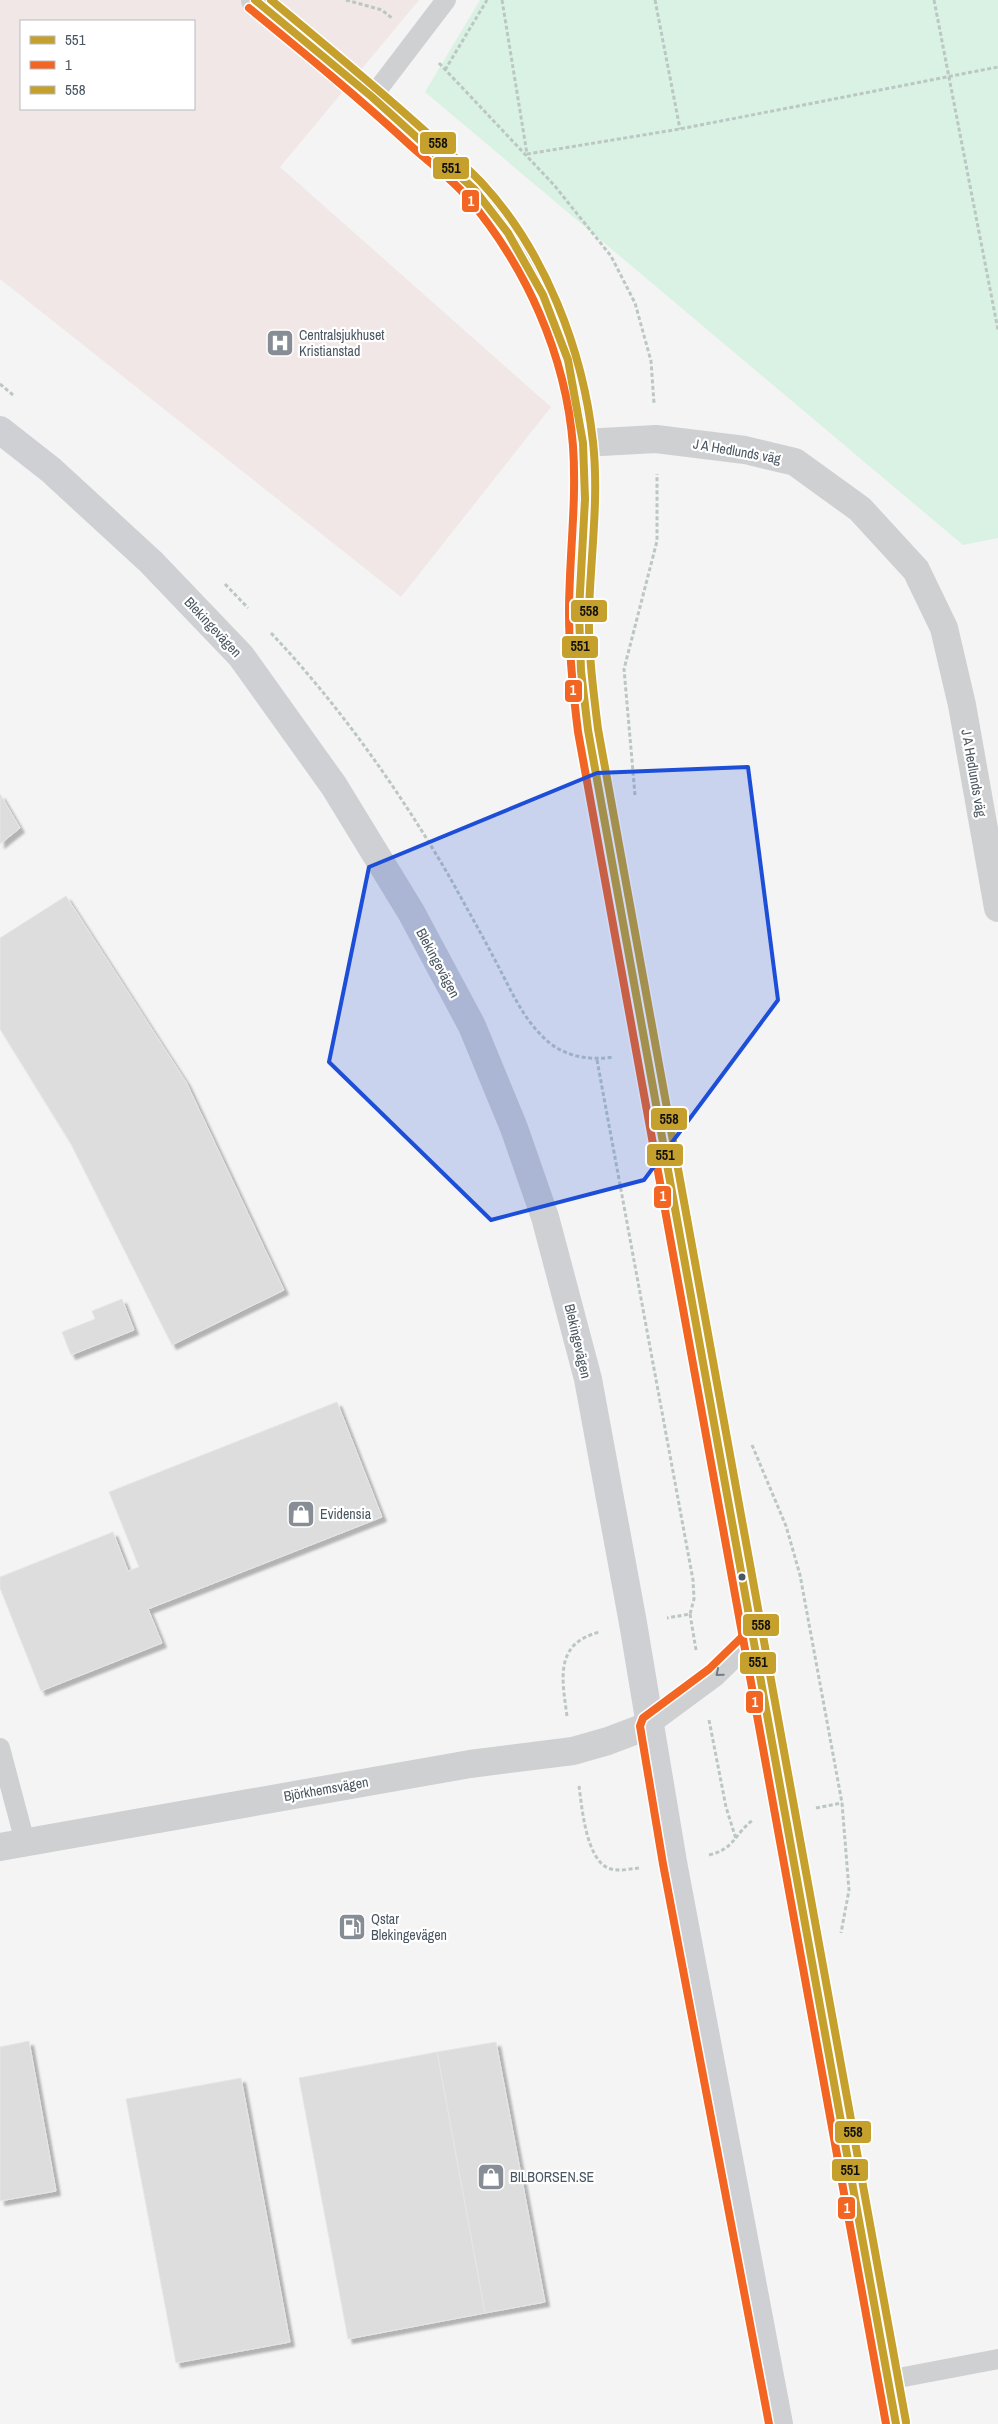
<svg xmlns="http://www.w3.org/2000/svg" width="998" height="2424" font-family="'Archivo Narrow',sans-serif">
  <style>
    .medical { fill: #f1e7e6; fill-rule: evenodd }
    .green { fill: #d9f2e3 }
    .building { fill: #ddddde; stroke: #e5e6e7; filter: url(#shadow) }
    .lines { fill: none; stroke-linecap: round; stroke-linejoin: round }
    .path { stroke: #bcc7c4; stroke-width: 3; stroke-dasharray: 4 2.5; stroke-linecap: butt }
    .service { stroke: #ced0d2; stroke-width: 20 }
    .minor { stroke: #ced0d2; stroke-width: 28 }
    .secondary { stroke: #ced0d4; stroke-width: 28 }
    .bus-1-casing { stroke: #fff; stroke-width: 11 }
    .bus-2-casing { stroke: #fff; stroke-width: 11 }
    .bus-3-casing { stroke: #fff; stroke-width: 11 }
    .bus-1 { stroke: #c6a02c; stroke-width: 8 }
    .bus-2 { stroke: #f26522; stroke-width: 8 }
    .bus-3 { stroke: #c6a02c; stroke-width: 8 }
    .oneway { stroke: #727b83 }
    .marked { fill: #1d4ed8; fill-opacity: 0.2; stroke: #1d4ed8; stroke-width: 4; stroke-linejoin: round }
    .bus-dot { fill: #4a5661; stroke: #fff; stroke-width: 2 }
    .labels { text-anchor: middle; stroke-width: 4.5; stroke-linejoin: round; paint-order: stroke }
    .poi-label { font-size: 14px; fill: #4a5661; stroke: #fff; text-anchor: start }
    .street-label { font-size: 14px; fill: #4a5661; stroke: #fff }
    .line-badge { stroke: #fff; stroke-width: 2 }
    .badge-label { font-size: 14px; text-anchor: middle; font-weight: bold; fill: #fff }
    .pale-badge-label { font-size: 14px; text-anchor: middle; font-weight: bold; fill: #111 }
  </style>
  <defs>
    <filter id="shadow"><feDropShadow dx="4.5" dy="4.5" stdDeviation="1" flood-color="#0004"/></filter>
  </defs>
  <rect width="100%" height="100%" fill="#f4f4f4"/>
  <path class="medical" d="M0,0H419L280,167L551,407L401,597L0,279ZM21,21H194V109H21Z"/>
  <path class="green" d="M480,0H998V538L963,545L425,92Z"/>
  <g class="building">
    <path d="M0,794L20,828L0,844Z"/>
    <path d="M66,896L186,1082L284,1290L172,1345L71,1144L0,1029V938Z"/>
    <path d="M122,1299L134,1330L71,1355L62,1332L95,1319L92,1311Z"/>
    <path d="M337,1402L382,1517L148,1609L162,1643L41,1691L0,1588V1577L113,1532L128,1571L139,1567L109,1492Z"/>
    <path d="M29,2041L56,2191L0,2201V2047Z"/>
    <path d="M496,2042L545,2302L485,2313L437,2052Z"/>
    <path d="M437,2052L485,2313L348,2339L299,2078Z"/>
    <path d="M241,2078L290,2342L176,2363L126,2099Z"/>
  </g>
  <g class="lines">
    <g class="path">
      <path d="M346,0L382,10L393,19"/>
      <path d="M502,0L527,154L680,129L998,67"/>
      <path d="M655,0L680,129"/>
      <path d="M934,0L998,330"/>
      <path d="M439,63L554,185L611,256L635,303L651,361L654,403"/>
      <path d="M445,70L487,0"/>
      <path d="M0,384L13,395"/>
      <path d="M225,584L248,608"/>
      <path d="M271,633C339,705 399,790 449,876C465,905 481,933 496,962C510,988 521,1015 542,1036C561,1056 587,1061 614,1057"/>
      <path d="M635,795L624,669L657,541V474"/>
      <path d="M597,1060L693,1580L694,1599L690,1614L667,1618"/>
      <path d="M752,1445L786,1526L800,1575L842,1803L849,1890L841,1933"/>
      <path d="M690,1614L696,1650"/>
      <path d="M567,1716C562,1679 554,1643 600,1632"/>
      <path d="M709,1720L726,1807L736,1839"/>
      <path d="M579,1786C582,1808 586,1858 608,1868C617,1872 629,1869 639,1868"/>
      <path d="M816,1808L842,1803"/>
      <path d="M709,1855C735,1849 734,1834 753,1820"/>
    </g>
    <g class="service">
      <path d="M372,97L446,0"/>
      <path d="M583,443L585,499L579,611L581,671L588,730L896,2424"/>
      <path d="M650,1725L715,1677L754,1639"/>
      <path d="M0,1748L25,1842"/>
      <path d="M888,2380L998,2359"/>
    </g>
    <g class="minor">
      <path d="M255,0L372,97L474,189L508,233L543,295L568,360L583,443L656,439L745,450L795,462L860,509L916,570L944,628L962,705L998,908"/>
      <path d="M0,1847L470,1764L573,1751L608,1741L650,1725"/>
    </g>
    <path class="secondary" d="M0,430L51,470L151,562L241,656L334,786L411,912L472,1026L514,1128L545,1217L588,1379L633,1623L673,1862L779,2424"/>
    <g class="bus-1-casing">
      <path id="bus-1" d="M255,0L372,97L474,189L508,233L543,295L568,360L583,443L585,499L579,611L581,671L588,730L896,2424"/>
    </g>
    <g class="bus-2-casing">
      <g id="bus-2">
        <path d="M249,8C304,53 359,98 411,146C430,163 452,179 468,198C526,267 566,355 573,446C577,502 569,557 569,613C569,653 573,692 578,732L886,2424"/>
        <path d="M747,1632L709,1669L643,1718L640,1726L663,1864L769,2424"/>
      </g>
    </g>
    <g class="bus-3-casing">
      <path id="bus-3" d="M271,0C324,44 376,87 427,133C445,149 465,165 481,182C545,251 583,350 593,442C599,497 591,554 589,609C588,649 593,689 598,729L906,2422"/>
    </g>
    <use href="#bus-1" class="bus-1"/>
    <use href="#bus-2" class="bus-2"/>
    <use href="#bus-3" class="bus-3"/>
  </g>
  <defs><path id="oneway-chevron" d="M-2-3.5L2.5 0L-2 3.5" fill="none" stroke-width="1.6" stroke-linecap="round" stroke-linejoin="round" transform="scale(1.25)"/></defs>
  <use class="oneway" href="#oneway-chevron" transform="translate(719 1673) rotate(139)"/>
  <path class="marked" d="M748,767L778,1000L644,1180L491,1220L329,1062L369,867L597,773Z"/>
  <defs>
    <g id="hospital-square" transform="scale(1.4375)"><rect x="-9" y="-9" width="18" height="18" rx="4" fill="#868d94" stroke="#fff"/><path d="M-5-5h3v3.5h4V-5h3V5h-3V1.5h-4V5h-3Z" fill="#fff"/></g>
    <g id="shop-square" transform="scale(1.4375)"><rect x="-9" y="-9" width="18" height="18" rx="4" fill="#868d94" stroke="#fff"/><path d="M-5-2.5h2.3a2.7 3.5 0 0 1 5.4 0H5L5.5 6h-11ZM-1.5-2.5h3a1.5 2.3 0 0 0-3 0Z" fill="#fff"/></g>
    <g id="fuel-square" transform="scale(1.4375)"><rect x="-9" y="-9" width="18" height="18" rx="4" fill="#868d94" stroke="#fff"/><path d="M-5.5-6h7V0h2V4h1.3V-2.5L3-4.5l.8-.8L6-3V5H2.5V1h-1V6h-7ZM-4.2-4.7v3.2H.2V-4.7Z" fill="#fff"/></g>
  </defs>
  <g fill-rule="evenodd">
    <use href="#hospital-square" x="280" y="343"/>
    <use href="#shop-square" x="301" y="1514"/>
    <use href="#fuel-square" x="352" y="1927"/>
    <use href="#shop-square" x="491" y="2177"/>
  </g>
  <circle class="bus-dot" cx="742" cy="1577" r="4.5"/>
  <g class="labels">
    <g class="poi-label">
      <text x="299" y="340">Centralsjukhuset<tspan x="299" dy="16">Kristianstad</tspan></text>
      <text x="320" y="1519">Evidensia</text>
      <text x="371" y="1924">Qstar<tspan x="371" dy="16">Blekingevägen</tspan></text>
      <text x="510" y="2182">BILBORSEN.SE</text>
    </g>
    <g class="street-label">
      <text transform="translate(737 451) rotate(10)" y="5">J A Hedlunds väg</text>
      <text transform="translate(213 627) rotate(47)" y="5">Blekingevägen</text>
      <text transform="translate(974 773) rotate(80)" y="5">J A Hedlunds väg</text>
      <text transform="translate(438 963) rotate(62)" y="5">Blekingevägen</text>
      <text transform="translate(578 1341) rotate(77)" y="5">Blekingevägen</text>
      <text transform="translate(326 1789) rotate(-10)" y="5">Björkhemsvägen</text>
    </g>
  </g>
  <g class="line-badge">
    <rect x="419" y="131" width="38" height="24" rx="5" fill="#c6a02c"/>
    <rect x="432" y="156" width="38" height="24" rx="5" fill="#c6a02c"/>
    <rect x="461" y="189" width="19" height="24" rx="5" fill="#f26522"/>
    <rect x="570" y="599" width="38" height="24" rx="5" fill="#c6a02c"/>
    <rect x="561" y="635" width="38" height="24" rx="5" fill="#c6a02c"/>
    <rect x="564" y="679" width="19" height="24" rx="5" fill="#f26522"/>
    <rect x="650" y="1107" width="38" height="24" rx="5" fill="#c6a02c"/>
    <rect x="646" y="1143" width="38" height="24" rx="5" fill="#c6a02c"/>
    <rect x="653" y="1185" width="19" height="24" rx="5" fill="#f26522"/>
    <rect x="742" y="1613" width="38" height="24" rx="5" fill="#c6a02c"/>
    <rect x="739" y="1651" width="38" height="24" rx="5" fill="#c6a02c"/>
    <rect x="745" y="1690" width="19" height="24" rx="5" fill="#f26522"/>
    <rect x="834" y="2120" width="38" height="24" rx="5" fill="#c6a02c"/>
    <rect x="831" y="2158" width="38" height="24" rx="5" fill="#c6a02c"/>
    <rect x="837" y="2196" width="19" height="24" rx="5" fill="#f26522"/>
  </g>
  <g class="badge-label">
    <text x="471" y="206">1</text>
    <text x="573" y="695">1</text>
    <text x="663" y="1201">1</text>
    <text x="755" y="1707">1</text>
    <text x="847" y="2213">1</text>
  </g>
  <g class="pale-badge-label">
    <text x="438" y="148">558</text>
    <text x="451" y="173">551</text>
    <text x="589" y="616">558</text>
    <text x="580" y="651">551</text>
    <text x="669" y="1124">558</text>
    <text x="665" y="1160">551</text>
    <text x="761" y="1630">558</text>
    <text x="758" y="1667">551</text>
    <text x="853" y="2137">558</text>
    <text x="850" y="2175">551</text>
  </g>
  <rect x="20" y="20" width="175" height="90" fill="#ffffff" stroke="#b7bbc0"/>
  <rect x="30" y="36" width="25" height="8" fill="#c6a02c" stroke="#b7bbc0"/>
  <text x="65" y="45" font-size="15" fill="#4a5661">551</text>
  <rect x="30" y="61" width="25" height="8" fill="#f26522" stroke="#b7bbc0"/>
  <text x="65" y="70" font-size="15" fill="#4a5661">1</text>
  <rect x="30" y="86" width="25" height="8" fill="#c6a02c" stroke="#b7bbc0"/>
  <text x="65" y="95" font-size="15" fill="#4a5661">558</text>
</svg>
